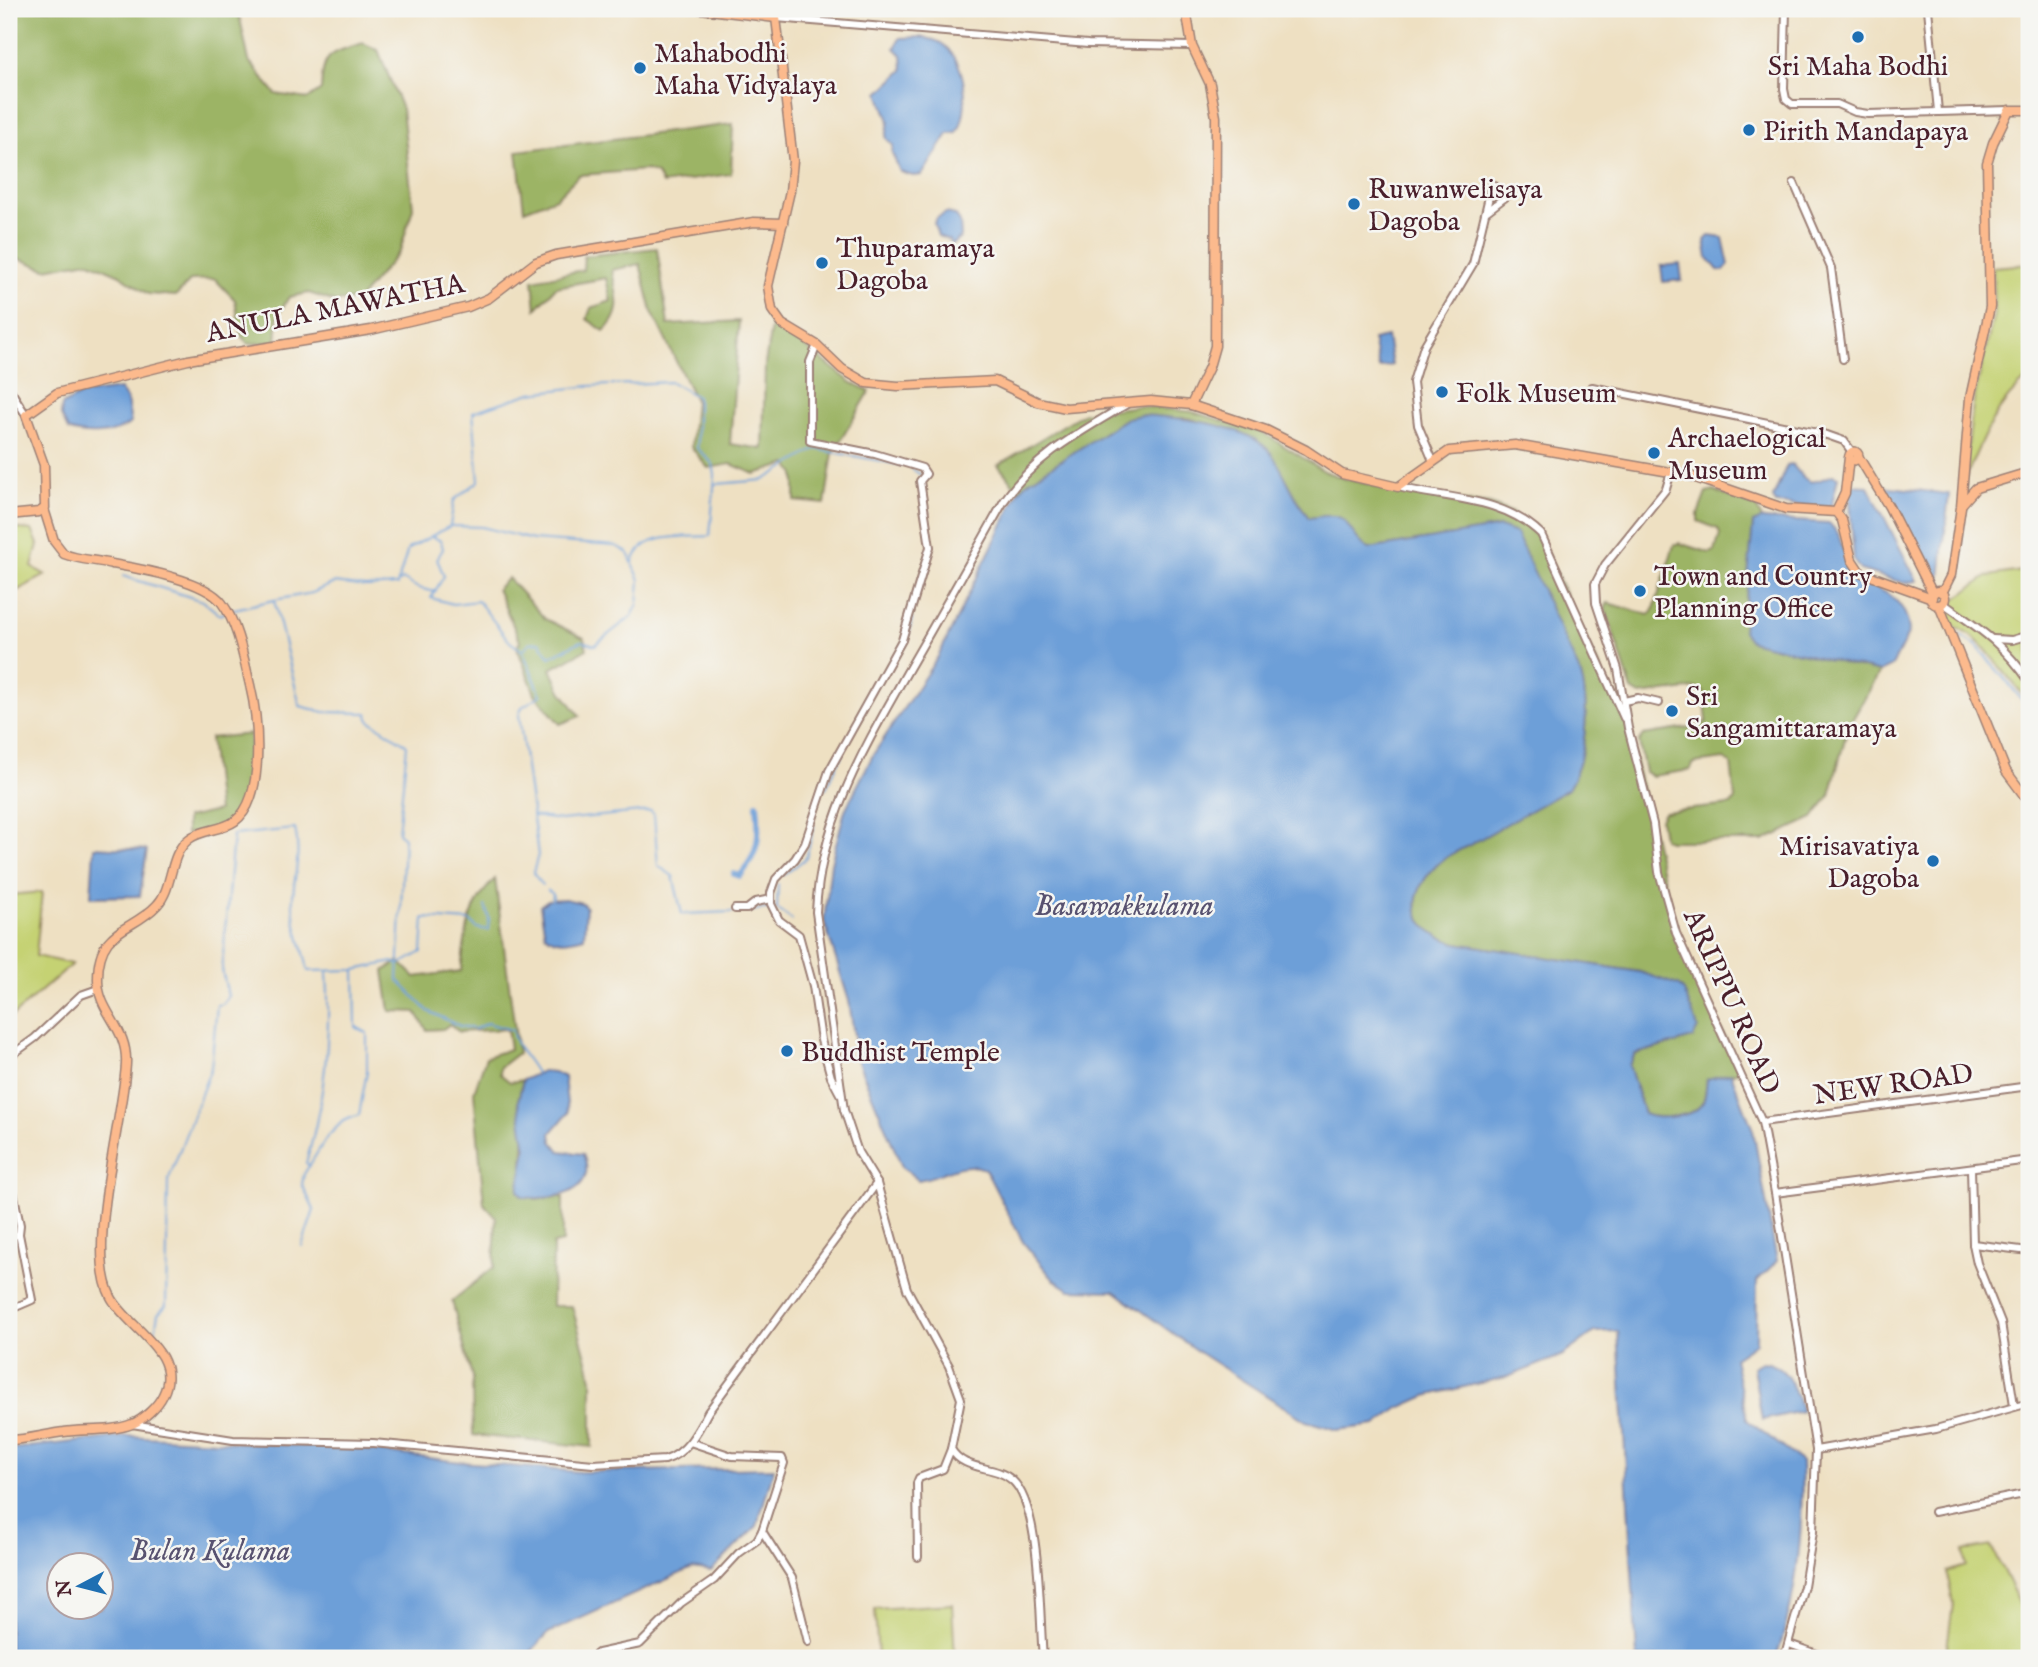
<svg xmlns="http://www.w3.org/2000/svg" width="2038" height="1667" font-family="'IM FELL English',serif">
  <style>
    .green { fill: #c5d273; stroke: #88784f; stroke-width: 2 }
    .forest { fill: #9cb465; stroke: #736a48; stroke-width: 2 }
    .water { fill: #6d9fd8; stroke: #5c5f82; stroke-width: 2; fill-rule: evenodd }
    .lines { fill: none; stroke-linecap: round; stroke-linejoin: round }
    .stream { stroke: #6d9fd8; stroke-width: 2 }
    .canal { stroke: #6d9fd8; stroke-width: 6 }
    .minor-casing { stroke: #9c8076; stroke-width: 10 }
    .major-casing { stroke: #9c8076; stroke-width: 11 }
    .minor { stroke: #fff; stroke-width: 6 }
    .major { stroke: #fcba8d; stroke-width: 8 }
    .poi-dot { fill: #1f6fb2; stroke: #f6f6f2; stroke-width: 2.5 }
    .labels { text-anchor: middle; stroke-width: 5; stroke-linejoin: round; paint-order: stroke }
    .poi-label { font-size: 28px; fill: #4a1f2b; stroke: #f6f6f2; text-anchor: start }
    .street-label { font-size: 28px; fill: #4a1f2b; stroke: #f6f6f2 }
    .water-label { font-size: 30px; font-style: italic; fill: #585270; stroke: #f6f6f2 }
  </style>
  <rect width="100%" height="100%" fill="#f6f6f2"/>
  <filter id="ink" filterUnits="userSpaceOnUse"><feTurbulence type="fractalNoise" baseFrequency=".0143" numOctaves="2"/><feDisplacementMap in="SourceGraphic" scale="14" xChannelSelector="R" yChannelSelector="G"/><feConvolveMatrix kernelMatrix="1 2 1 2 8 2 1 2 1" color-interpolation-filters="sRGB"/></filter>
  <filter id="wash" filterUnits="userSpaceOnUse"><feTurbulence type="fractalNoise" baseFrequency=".00686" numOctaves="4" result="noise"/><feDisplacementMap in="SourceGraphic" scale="28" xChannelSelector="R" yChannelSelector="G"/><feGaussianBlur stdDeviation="1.57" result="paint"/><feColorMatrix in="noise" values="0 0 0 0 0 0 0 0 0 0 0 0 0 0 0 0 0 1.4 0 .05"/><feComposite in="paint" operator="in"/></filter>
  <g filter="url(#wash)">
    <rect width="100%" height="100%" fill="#eee0c2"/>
    <g class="green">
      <path d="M2029,264V377C1993,408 1982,439 1964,482L1973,405L1994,314L1993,267Z"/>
      <path d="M9,528L32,530L38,544L32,567L46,575L9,595Z"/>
      <path d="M2029,570V702L1986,650L1973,637L1950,624L1947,615L1950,603L1988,576Z"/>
      <path d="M42,892L36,956L72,964L9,1019V895Z"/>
      <path d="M1991,1546L2029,1623V1655L1952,1658L1947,1648L1953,1604L1947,1572L1966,1566L1963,1551Z"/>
      <path d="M952,1604L955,1658H878L875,1609Z"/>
    </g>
    <g class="forest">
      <path d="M9,9H238L249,61L276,94L308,99L321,90C323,52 329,54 363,43L378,50L402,109L413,208L400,251L359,299L335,302L309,293L289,297L278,315L276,342L248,344L241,335L235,300L215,279L191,280L176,296L148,294L120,275L88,261L46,269L9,255Z"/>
      <path d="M733,124L731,174L662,184L657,174L647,170L579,175L556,198L524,210L517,151Z"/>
      <path d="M657,248L668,325L739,321L730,444L763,449L765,364L772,321L852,383L870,391L833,453L825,504L795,501V474L788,464L755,474L731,464L708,468L691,447L695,400L652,312L640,264L612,270C616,296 625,311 604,331L587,319L591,308L611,301L606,278L556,287L536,309L533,280L583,270L584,256Z"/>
      <path d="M1139,406L1193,412L1263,433L1326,472L1346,479L1421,496L1490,504L1511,512L1540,539L1628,728L1676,933L1740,1071L1707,1079C1706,1086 1706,1096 1703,1102C1694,1118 1658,1120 1644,1114L1629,1065L1635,1054L1693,1038L1640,972L1456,943C1410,929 1404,897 1438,864C1447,855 1463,849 1475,842C1506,824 1537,807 1568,789C1586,760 1590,708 1581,675L1500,527L1369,549C1352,540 1349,520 1338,517C1330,515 1318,517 1309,518L1257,441L1189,418H1127L1029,481L1019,491L998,465L1084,413Z"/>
      <path d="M1714,491L1756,507L1762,519L1753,524L1750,641L1880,672L1848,727L1830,795L1813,818L1763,841H1669L1663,838L1660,819L1664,812L1731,805L1735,799L1731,763L1724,759L1694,763L1690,770L1652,776L1645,772L1639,742L1643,735L1701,726L1707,721L1704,692L1696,688L1640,695L1632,690L1605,608L1608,603L1649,615L1653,612L1674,545L1679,543L1710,553L1715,551L1720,534L1718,529L1698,521V514L1706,493Z"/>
      <path d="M508,578L545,619L584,638L587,649L551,669L561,691L580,716L560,724L535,694L517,647L520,641L497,589Z"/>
      <path d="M250,734C250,758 253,801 233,818C221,828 200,831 186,834V818L218,811L210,738Z"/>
      <path d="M495,879L518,1053L500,1067V1074L510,1082L523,1080L518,1101L525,1132L523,1163L535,1199L563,1197V1242L553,1244L552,1306H572L592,1379V1447L473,1435L472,1377L452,1301L494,1267L496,1217L484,1204L474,1092L486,1057L510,1049L507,1029L459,1032L450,1024L443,1029L427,1030L416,1012L390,1011L384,971L399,961L415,977L461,971C465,935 468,905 495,879Z"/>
    </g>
    <g class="water">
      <path d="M920,37C926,38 936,40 941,43C967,61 971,108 957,133L948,134L922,175L913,176L900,172L892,153L893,145L886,138L889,121L879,93L903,70L902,55L895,48L900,38Z"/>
      <path d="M946,213L955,215L960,222L961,237L952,245L949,240L938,236L934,223L937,218Z"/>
      <path d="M1709,236L1723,238L1729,265L1724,271L1718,270L1708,258L1705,240Z"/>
      <path d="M1680,264L1682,280L1663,282L1661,266Z"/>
      <path d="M1387,337L1392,365L1379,368L1373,340Z"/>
      <path d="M120,389L127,400L131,423C113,436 87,437 68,430L61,415L62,405L82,394Z"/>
      <path d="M1140,415C1175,417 1248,423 1271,453C1286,473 1293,498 1309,518C1318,517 1330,514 1338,517C1349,520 1352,539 1369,549L1500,527L1516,533L1581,675C1590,708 1586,760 1568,789C1537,807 1506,824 1475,842C1463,849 1447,855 1438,864C1404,897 1410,929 1456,943L1640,972L1678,985L1684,991L1698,1028L1693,1038L1635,1054L1629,1065L1644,1114C1658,1120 1695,1118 1703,1102C1706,1096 1706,1086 1707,1079L1731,1073L1753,1130L1777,1261L1757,1281L1756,1343L1734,1358L1747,1420L1801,1461C1804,1528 1798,1595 1776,1658H1637L1618,1331L1594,1332L1563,1355L1510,1376L1426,1396L1399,1408L1376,1425L1338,1430L1306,1421L1197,1351L1114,1291L1070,1290L1053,1279L1023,1242L985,1169C961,1159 941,1177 918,1180L902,1167L858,1062L849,1001L824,921L831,863L845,810L873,755L939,655L1019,491L1029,481L1127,418Z"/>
      <path d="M1792,464C1809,485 1808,485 1833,475L1838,477L1832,504L1826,508L1776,504L1773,498L1787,465Z"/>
      <path d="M1849,485L1868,486L1917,581L1904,583L1860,570L1854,561Z"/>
      <path d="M1883,486L1949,494L1940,578L1930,581Z"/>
      <path d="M1762,519L1829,523L1838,533L1851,576C1879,589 1907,596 1909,632L1892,666L1880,672L1750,641L1743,631L1753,523Z"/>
      <path d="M94,847L147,850L140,896L91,897Z"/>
      <path d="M565,899L582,903L586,907L584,937C569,941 557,944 545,934L540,906L548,900Z"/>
      <path d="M542,1071L554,1072L564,1077L568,1113L551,1133L552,1141L560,1151L583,1154C600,1194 550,1201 523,1197L518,1191L526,1149L518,1101L523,1080Z"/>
      <path d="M1762,1362C1788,1364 1795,1390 1802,1411L1762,1420L1753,1367Z"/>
      <path d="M129,1436L357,1449L461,1462L581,1472L774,1468L757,1526L711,1571L692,1568L548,1633L525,1658H9V1449ZM60,1566H102V1608H60Z"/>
    </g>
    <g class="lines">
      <g class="stream">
        <path d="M911,468L921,475"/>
        <path d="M716,484L764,480L816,449L902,465"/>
        <path d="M927,507L931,553"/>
        <path d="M431,536L441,541L443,549L437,559L444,576L431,598L453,604L478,601L510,642L523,651L529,643L540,642L550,657L581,641L595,645L632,616L638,604L640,580L628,553L616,546L533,540L482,527L451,526"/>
        <path d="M123,576L203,601L220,615L225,612"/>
        <path d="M399,582L404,580L418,588L436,592"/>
        <path d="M274,600L312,593L334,583L366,587L397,585L408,549L450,526L454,500L479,481L473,412L531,393L589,386L671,382L697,397V448L713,464L715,475L710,536C683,538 643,531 633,562"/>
        <path d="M230,610L274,600L300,706L324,712L367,713L370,721L407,745L398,833L404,838L398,980L428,1011L460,1026L475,1029L487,1023L512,1030C517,1051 526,1055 536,1073"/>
        <path d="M1955,633L1976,645L2029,708"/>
        <path d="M523,652L541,695L522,707L519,715L538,855L533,873L542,885"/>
        <path d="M899,652L909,634L912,618"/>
        <path d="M826,788L843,752"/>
        <path d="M532,816L561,820L651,811L654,815L658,866L673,876L682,914L733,912"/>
        <path d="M784,875L806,858L814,826"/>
        <path d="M547,890L553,894L552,900"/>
        <path d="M776,908L792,920"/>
        <path d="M777,908L778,884"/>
        <path d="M749,911L771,908"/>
        <path d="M310,1166L306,1163C324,1102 331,1037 327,973"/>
        <path d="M302,1246L314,1210L302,1184L304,1174L327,1137L343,1121L359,1115L367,1071V1033L356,1027L355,970"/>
        <path d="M155,1331L158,1314L166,1306L168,1181L211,1068L217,1005L223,1004L228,996L222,969L233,835L295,829C301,852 295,873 293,895C291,922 304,945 308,971L355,970L393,962L399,965L422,952L424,918L470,921L477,928L488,930L489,918L485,906"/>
      </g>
      <path class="canal" d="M734,874L740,876C760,852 760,834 757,804"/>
    </g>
  </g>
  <g filter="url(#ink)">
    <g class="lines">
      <g class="minor-casing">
        <g id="minor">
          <path d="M1786,9L1784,89L1786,99L1792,104H1837L1855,112L1868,114L2009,110"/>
          <path d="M1928,9L1938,111"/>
          <path d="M776,18L1088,44L1192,46"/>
          <path d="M1794,183L1831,268L1843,359"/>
          <path d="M817,345L810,362V441L875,454L922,468L926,474L920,481L930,547L902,640L829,771L805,843L795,859L776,879L771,893V904L779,920L799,935L813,986L821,1040L831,1077L840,1094"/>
          <path d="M1592,387L1827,435L1844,441L1852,452"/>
          <path d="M9,388L26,415"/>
          <path d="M1433,461L1418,425L1413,382L1424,346L1473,264L1492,184L1508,195L1487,211"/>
          <path d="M1671,472L1666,489L1605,565L1595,584L1596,603L1618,669L1628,728L1653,824L1659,872L1676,933L1762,1122L1775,1193L1816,1450L1813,1532L1804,1586L1784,1658"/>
          <path d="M1398,487C1447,499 1503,497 1541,534L1624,718"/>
          <path d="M1943,603C1978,628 2004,644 2029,681"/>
          <path d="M1993,639L2012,640L2029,635"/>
          <path d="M1624,701L1638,698L1659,703"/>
          <path d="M735,909H747L756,902L771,899"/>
          <path d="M9,1057L35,1038L81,995L98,989"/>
          <path d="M1762,1122L2029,1086"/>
          <path d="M1971,1168L1973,1244L1977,1263L2001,1323L2014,1405"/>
          <path d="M9,1172L20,1225L19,1234L9,1238"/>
          <path d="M1775,1193L2029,1160"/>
          <path d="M1973,1244L2029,1251"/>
          <path d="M9,1310L32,1300L19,1234"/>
          <path d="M132,1424L233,1440L373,1443L593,1464L665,1460C687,1453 698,1431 708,1412L877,1183"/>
          <path d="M1816,1450L1936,1429L2029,1403"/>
          <path d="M1934,1512L2029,1493"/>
          <path d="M762,1531L792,1578L808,1642"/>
          <path d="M918,1557L917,1483L919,1478L943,1469L951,1449"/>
          <path d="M1789,1644L1828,1658"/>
          <path d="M592,1658L598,1653L640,1644L681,1603L714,1580L739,1553L757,1540L762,1531L784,1463L782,1458L732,1456L690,1442"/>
          <path d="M1043,1658C1039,1617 1042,1507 1012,1480C994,1464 964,1472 951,1449L961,1399L949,1366L907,1289L877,1183L858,1152L844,1110L816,912C820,820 866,745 910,667C942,612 973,556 1004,501C1034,456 1082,431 1127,404"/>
        </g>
      </g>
      <g class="major-casing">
        <g id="major">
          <path d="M700,9L776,18"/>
          <path d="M775,9L793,161L790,191L768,286L772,310L782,324L817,345L842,369L866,383L898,386L995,381L1038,402L1066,408L1151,401L1191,405L1266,430L1306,450L1342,474L1398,487L1449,451L1515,445L1687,475L1786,509L1836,512L1842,520L1852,560L1860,572L1932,598"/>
          <path d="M1186,9L1192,46L1210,84L1216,117L1215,346L1209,367L1191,405"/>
          <circle cx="1854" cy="456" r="4.5"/>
          <path d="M1858,456L1889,507L1933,594"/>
          <path d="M1962,504L1976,488L2029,472"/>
          <path d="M1836,512L1845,493L1849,457"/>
          <path d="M9,515L39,512L45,508L44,465L26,415L57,393L188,360L371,330L468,307L489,298L536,262L556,255L754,222L783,223"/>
          <circle cx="1938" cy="598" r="7"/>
          <path d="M1942,593L1951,575L1961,507L1970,398L1990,307L1987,163L1993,143L2009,110H2029"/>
          <path d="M1939,605L2006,771L2029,802"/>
          <path d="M9,1440C27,1440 46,1434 64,1432C85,1429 112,1432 132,1424C143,1420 158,1406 163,1395C184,1353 127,1328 111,1297C85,1249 123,1121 126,1064C128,1026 97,1013 98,978C98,927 132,932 157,905C174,887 168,855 189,839C202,829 221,831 235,821C266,798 258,718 250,685C244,660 238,624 222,603C205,580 140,569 112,564C97,560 79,560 64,554L54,541L44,509"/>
        </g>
      </g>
      <use href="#minor" class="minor"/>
      <use href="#major" class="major"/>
    </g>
  </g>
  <g class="poi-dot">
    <circle cx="1858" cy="37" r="7"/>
    <circle cx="640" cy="68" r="7"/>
    <circle cx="1749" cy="130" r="7"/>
    <circle cx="1354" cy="204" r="7"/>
    <circle cx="822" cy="263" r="7"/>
    <circle cx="1442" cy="392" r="7"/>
    <circle cx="1654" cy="453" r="7"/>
    <circle cx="1640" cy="591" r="7"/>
    <circle cx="1672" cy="711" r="7"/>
    <circle cx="1933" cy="861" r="7"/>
    <circle cx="787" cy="1051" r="7"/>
  </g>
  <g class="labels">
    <g class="poi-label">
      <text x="654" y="62">Mahabodhi<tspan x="654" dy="32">Maha Vidyalaya</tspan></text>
      <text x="1858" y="75" text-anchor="middle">Sri Maha Bodhi</text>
      <text x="1763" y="140">Pirith Mandapaya</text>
      <text x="1368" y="198">Ruwanwelisaya<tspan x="1368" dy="32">Dagoba</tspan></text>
      <text x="836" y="257">Thuparamaya<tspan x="836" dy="32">Dagoba</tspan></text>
      <text x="1456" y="402">Folk Museum</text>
      <text x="1668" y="447">Archaelogical<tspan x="1668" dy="32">Museum</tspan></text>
      <text x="1654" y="585">Town and Country<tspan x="1654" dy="32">Planning Office</tspan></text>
      <text x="1686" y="705">Sri<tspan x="1686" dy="32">Sangamittaramaya</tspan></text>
      <text x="1919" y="855" text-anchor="end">Mirisavatiya<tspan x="1919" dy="32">Dagoba</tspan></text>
      <text x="801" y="1061">Buddhist Temple</text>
    </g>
    <g class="street-label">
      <text transform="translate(335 307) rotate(-11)" y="10">ANULA MAWATHA</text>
      <text transform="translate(1733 1001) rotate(66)" y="10">ARIPPU ROAD</text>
      <text transform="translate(1893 1083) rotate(-8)" y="10">NEW ROAD</text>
    </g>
    <g class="water-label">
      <text x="1124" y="915">Basawakkulama</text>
      <text x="210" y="1560">Bulan Kulama</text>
    </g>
  </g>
  <rect width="2038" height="1667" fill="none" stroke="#f6f6f2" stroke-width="35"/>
  <g transform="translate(80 1586) rotate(263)"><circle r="33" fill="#f6f6f2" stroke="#b1a0a2" stroke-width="2"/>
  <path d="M0-5L12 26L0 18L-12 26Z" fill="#1f6fb2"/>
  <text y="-10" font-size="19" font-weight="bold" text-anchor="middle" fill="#4a1f2b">N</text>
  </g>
</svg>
